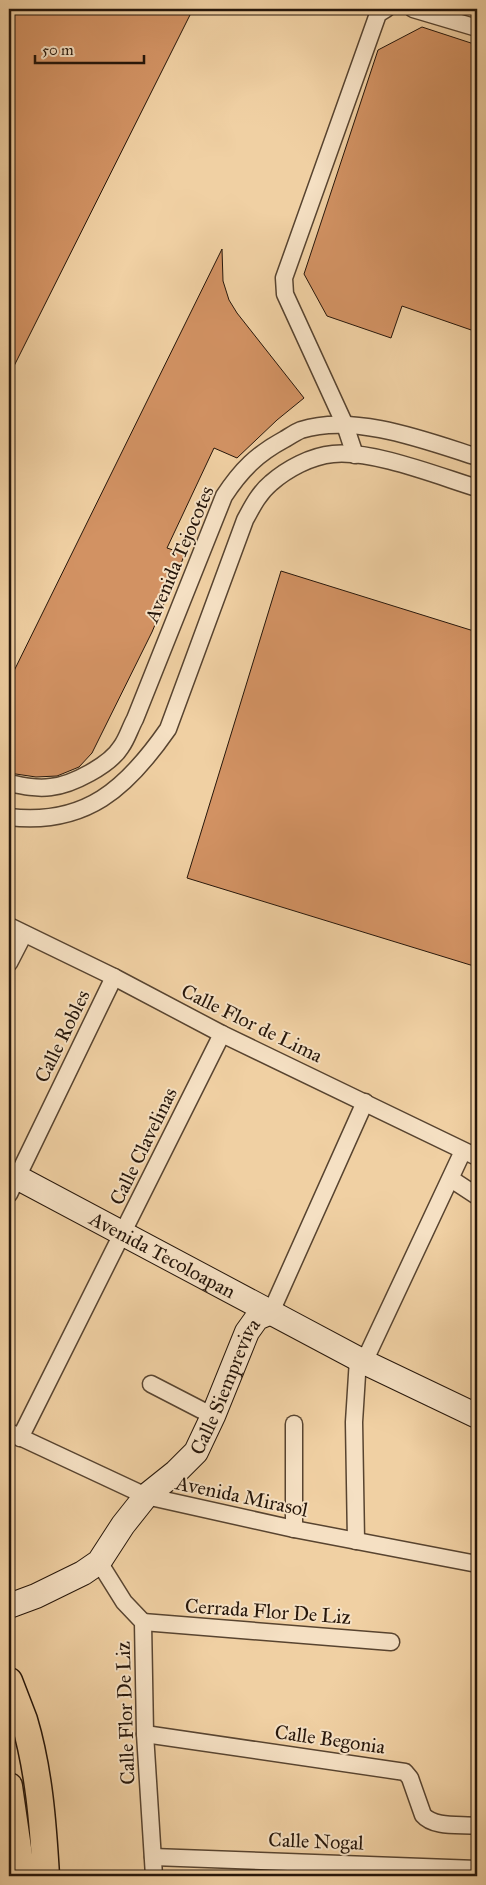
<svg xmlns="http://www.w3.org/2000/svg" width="486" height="1885" font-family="'IM FELL Great Primer',serif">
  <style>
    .building { fill: #d29263; stroke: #26160a }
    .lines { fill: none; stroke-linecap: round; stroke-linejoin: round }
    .street-casing { stroke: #584430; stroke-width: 19 }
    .secondary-casing { stroke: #26160a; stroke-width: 26 }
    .primary-casing { stroke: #26160a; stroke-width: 29 }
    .street { stroke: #f5e0c3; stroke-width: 16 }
    .secondary { stroke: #f5e0c3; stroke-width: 24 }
    .primary { stroke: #f0d0a3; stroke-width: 26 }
    .labels { text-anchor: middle; stroke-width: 4; stroke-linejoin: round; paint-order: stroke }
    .street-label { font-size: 20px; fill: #26160a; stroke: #f5e0c3 }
  </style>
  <rect width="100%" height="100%" fill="#f0d0a3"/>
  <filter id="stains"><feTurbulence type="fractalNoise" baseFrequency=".004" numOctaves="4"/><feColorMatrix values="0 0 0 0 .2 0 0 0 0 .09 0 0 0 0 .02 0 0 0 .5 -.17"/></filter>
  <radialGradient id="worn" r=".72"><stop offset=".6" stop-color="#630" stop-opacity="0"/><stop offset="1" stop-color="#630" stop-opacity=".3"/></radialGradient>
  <g class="building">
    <path d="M9,9H193L9,376Z"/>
    <path d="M422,27L477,45V332L402,306L391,338L327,316L304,274L378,50Z"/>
    <path d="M222,249L223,281L229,300L237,313L304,398L277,420L237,458L214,448L167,548L185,554L152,632L92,753L79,767L57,776L36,777L9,773V681Z"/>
    <path d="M281,571L477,632V967L187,878Z"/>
  </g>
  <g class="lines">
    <g class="street-casing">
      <g id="street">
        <path d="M413,9L477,28"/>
        <path d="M355,455L345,425L285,294L284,278L378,14L386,9"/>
        <path d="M9,783C23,786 37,789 51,787C72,785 110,765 121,747C127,739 130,728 135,719L224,496C241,470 257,454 285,439C290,436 296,432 301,430C354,413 427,441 477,457"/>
        <path d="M9,817C86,826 127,788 168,729L245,520C252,507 259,493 271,483C287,469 311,456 333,454C373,450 438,476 477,488"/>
        <path d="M9,926L114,977L222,1034L477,1157"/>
        <path d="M9,963L24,934"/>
        <path d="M451,1179L477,1196"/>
        <path d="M9,1194L114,977"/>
        <path d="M271,1312L365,1102"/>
        <path d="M364,1362L463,1151"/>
        <path d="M151,1384L213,1416"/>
        <path d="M294,1424V1529"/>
        <path d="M9,1432L146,1496L294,1529L477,1564"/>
        <path d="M20,1438L222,1034"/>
        <path d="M356,1541L354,1422L358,1359"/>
        <path d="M99,1562L124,1602L143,1622L145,1734L154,1876"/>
        <path d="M143,1622L391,1642"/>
        <path d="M145,1734L405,1772L410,1778L423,1815C434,1828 461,1824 477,1826"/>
        <path d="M153,1857L477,1869"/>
      </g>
    </g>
    <g class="secondary-casing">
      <g id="secondary">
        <path id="s1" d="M9,1173L364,1362L477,1416"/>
        <path id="s2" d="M9,1606L36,1596L83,1573L99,1562L123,1525L146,1496L176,1472L196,1452L213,1416L247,1332L257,1318L271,1312"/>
      </g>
    </g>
    <g class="primary-casing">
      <g id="primary">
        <path d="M9,1681C14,1694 19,1707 24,1720C39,1770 43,1824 46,1876"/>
        <path d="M9,1786L22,1876"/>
      </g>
    </g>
    <use href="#street" class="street"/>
    <use href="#secondary" class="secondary"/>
    <use href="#primary" class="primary"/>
  </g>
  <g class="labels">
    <g class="street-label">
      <text transform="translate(179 554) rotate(-67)" y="7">Avenida Tejocotes</text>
      <text transform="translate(252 1023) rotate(26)" y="7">Calle Flor de Lima</text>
      <text transform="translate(62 1036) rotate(-64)" y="7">Calle Robles</text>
      <text transform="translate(143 1146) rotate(-64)" y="7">Calle Clavelinas</text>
      <text dy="7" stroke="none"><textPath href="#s1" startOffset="174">Avenida Tecoloapan</textPath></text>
      <text dy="7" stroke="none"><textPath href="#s2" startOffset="320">Calle Siempreviva</textPath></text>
      <text transform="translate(242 1496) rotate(12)" y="7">Avenida Mirasol</text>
      <text transform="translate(268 1611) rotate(4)" y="7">Cerrada Flor De Liz</text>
      <text transform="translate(125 1713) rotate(-92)" y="7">Calle Flor De Liz</text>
      <text transform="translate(330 1739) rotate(8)" y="7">Calle Begonia</text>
      <text transform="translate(316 1841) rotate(2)" y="7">Calle Nogal</text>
    </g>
  </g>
  <rect width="486" height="1885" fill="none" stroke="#f0d0a3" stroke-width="30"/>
  <rect x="10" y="10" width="466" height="1865" fill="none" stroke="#26160a" stroke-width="2.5"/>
  <rect x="15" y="15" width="456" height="1855" fill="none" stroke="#26160a"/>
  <path d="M35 55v8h109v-8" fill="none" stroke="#26160a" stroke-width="2.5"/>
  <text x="42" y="55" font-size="15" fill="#26160a" stroke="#f5e0c3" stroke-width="4" paint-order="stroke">50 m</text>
  <rect width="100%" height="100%" filter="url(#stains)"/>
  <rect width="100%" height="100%" fill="url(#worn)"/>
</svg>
